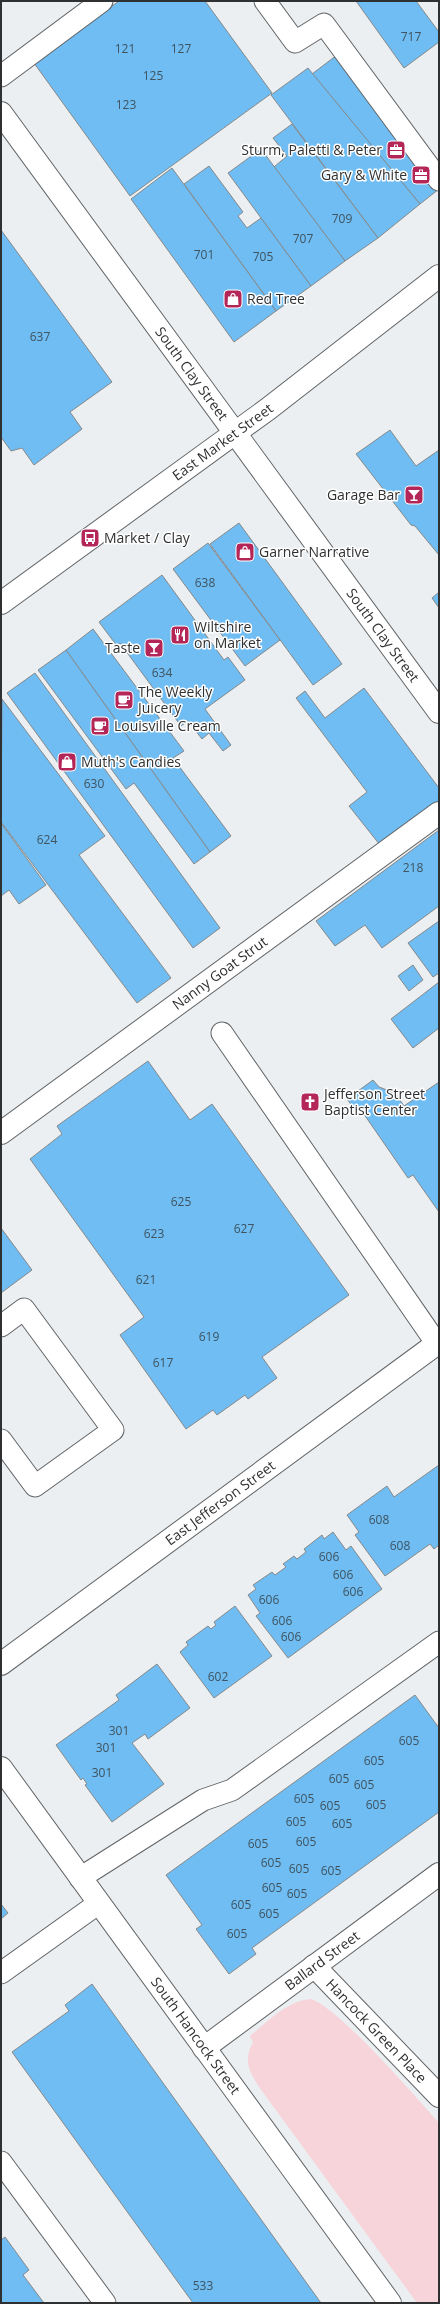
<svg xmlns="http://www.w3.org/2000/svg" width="440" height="2304" font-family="'Open Sans',sans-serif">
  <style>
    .green { fill: #f7d4da }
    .building { fill: #6fbdf2; stroke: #86898b }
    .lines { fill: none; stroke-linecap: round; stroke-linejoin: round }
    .service-casing { stroke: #626466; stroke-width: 23 }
    .minor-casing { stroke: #626466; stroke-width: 24 }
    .tertiary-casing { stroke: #626466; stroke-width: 24 }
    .primary-casing { stroke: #626466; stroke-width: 24 }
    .service { stroke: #fff; stroke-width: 21 }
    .minor { stroke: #fff; stroke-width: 22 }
    .tertiary { stroke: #fff; stroke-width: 22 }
    .primary { stroke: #fff; stroke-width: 22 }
    .labels { text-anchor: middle; stroke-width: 3; stroke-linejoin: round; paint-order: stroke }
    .number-label { font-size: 12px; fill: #3f5361 }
    .poi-label { font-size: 14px; fill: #2f3031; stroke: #fff; text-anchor: start }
    .street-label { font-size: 14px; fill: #2f3031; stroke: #fff }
  </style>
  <rect width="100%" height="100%" fill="#ebeff1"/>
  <path class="green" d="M311,1999C339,2008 416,2097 439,2123V2303H417L259,2087C249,2071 243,2060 253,2042L250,2036C267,2022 288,2000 311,1999Z"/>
  <g class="building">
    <path d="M119,1H205L272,93L130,196L34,63Z"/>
    <path d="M356,1H416L439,32V42L404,68Z"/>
    <path d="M337,55L439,189L420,204L312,74Z"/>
    <path d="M308,68L420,204L378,238L271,95Z"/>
    <path d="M292,124L378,238L345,261L274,167L287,156L273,138Z"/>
    <path d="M261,149L345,261L311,286L228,173Z"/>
    <path d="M209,166L243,212L238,216L247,228L261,218L311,286L276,311L184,184Z"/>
    <path d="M172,168L276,311L234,342L131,199Z"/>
    <path d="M1,230L112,382L70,412L82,429L34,465L22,448L11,451L1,437Z"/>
    <path d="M390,430L416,466L439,450V555L415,526L411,525L356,454Z"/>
    <path d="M239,523L342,664L313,685L210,544Z"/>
    <path d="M208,543L280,640L245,666L173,569Z"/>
    <path d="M162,575L224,660L228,657L245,680L205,709L231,745L223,751L209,733L202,739L188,721L181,726L120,643L117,646L99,622Z"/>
    <path d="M439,592V608L432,598Z"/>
    <path d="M93,629L184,751L173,758L231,836L210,852L66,650Z"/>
    <path d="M66,650L210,852L194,864L134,783L126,789L38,670Z"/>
    <path d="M35,673L220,928L193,948L7,693Z"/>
    <path d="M364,688L439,788V803L380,845L349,806L367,792L296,698L305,691L325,718Z"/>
    <path d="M2,699L105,836L79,855L171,978L137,1003L1,822Z"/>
    <path d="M1,823L46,885L19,904L9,890L1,896Z"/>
    <path d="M439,830V906L382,948L365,925L335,946L316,921Z"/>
    <path d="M439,921V973L433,977L408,943Z"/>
    <path d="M413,965L423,980L409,991L398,976Z"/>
    <path d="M439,982V1028L413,1048L391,1019Z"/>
    <path d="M148,1061L190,1120L212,1104L349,1295L262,1357L277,1378L248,1399L245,1395L217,1415L213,1410L186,1429L120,1335L144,1317L30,1159L62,1134L57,1126Z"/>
    <path d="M373,1080L379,1087L395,1093L404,1106L439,1082V1212L413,1175L408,1178L359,1107L355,1110L347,1099Z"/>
    <path d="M1,1228L32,1270L1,1293Z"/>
    <path d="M439,1465V1545L434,1549L430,1544L385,1576L355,1535L359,1532L347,1515L387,1486L394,1497Z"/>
    <path d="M333,1532L346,1550L351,1546L382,1589L288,1658L256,1616L260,1613L248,1595L256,1589L253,1585L272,1572L275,1575L286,1567L283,1564L294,1556L297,1559L306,1552L304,1549L322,1535L324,1539Z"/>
    <path d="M235,1606L272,1656L214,1698L180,1652L188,1645L186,1642L208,1626L211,1629L216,1625L214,1622Z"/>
    <path d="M157,1664L190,1708L148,1739L145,1734L132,1743L164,1784L112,1822L85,1785L87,1784L83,1778L81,1780L56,1745L119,1700L116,1695Z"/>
    <path d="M415,1695L439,1728V1812L252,1948L256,1954L229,1974L196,1929L202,1925L166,1875Z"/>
    <path d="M1,1904L8,1913L1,1919Z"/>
    <path d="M92,1984L321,2303H193L12,2052L69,2011L65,2005Z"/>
    <path d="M5,2237L29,2270L23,2275L44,2303H1V2240Z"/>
  </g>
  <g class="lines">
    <g class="service-casing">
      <g id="service">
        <path d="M265,1L295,42L324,24L439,180"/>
        <path d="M1,76L102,1"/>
        <path d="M222,1033L437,1344"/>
        <path d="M1,1326L24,1309L113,1430L35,1486L1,1440"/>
        <path d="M80,1878L203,1800L232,1790L439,1642"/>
        <path d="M1,1973L99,1903"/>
        <path d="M1,2162L105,2303"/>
      </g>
    </g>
    <g class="minor-casing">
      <g id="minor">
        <path id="s1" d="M1,113L439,712"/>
        <path id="s2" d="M1,1133L439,813"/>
        <path id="s3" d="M1,1768L390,2303"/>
        <path id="s4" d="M314,1966L439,2096"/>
        <path id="s5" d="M204,2048L439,1874"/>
      </g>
    </g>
    <g class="tertiary-casing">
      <g id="tertiary">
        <path id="s6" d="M1,1664L439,1342"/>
      </g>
    </g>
    <g class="primary-casing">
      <g id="primary">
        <path id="s7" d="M1,603L268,409L439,276"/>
      </g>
    </g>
    <use href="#service" class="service"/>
    <use href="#minor" class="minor"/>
    <use href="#tertiary" class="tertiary"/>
    <use href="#primary" class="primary"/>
  </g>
  <defs>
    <g id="office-square" transform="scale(1)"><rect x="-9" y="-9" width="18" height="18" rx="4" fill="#b52658" stroke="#fff"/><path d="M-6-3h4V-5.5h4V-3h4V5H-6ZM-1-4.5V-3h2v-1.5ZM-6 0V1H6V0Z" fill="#fff"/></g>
    <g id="shop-square" transform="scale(1)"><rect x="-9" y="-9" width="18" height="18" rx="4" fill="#b52658" stroke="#fff"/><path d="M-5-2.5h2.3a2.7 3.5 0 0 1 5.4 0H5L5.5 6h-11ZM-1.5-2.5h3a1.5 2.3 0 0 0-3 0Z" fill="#fff"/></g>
    <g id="bar-square" transform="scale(1)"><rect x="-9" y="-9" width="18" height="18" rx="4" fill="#b52658" stroke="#fff"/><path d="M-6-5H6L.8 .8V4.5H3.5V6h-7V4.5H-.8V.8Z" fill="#fff"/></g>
    <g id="bus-square" transform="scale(1)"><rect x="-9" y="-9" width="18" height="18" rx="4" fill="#b52658" stroke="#fff"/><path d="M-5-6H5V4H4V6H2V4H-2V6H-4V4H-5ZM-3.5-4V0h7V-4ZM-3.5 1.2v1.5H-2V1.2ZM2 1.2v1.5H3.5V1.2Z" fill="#fff"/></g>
    <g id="restaurant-square" transform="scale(1)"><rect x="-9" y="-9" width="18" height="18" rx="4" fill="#b52658" stroke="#fff"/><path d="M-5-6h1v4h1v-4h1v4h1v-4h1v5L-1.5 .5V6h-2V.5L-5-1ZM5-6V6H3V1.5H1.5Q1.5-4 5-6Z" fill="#fff"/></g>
    <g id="cafe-square" transform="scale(1)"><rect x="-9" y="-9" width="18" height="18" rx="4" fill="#b52658" stroke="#fff"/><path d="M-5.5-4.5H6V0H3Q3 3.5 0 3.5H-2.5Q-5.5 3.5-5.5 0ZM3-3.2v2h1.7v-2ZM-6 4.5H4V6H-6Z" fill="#fff"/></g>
    <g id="church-square" transform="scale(1)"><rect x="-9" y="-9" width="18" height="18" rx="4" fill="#b52658" stroke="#fff"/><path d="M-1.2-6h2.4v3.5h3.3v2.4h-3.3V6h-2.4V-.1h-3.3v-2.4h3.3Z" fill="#fff"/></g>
  </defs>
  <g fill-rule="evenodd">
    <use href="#office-square" x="396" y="150"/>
    <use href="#office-square" x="421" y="175"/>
    <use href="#shop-square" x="233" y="299"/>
    <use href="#bar-square" x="414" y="495"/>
    <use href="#bus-square" x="90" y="538"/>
    <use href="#shop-square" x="245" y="552"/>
    <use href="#restaurant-square" x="180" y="635"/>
    <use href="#bar-square" x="154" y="648"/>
    <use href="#cafe-square" x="124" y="700"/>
    <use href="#cafe-square" x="100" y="726"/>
    <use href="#shop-square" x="67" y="762"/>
    <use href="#church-square" x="310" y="1102"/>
  </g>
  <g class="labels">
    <g class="number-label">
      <text x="411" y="41">717</text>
      <text x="125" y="53">121</text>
      <text x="181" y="53">127</text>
      <text x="153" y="80">125</text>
      <text x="126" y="109">123</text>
      <text x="342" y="223">709</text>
      <text x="303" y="243">707</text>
      <text x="204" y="259">701</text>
      <text x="263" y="261">705</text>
      <text x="40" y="341">637</text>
      <text x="205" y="587">638</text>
      <text x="162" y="677">634</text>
      <text x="94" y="788">630</text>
      <text x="47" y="844">624</text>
      <text x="413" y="872">218</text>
      <text x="181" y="1206">625</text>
      <text x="244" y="1233">627</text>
      <text x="154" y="1238">623</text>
      <text x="146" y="1284">621</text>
      <text x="209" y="1341">619</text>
      <text x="163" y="1367">617</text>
      <text x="379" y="1524">608</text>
      <text x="400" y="1550">608</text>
      <text x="329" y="1561">606</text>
      <text x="343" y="1579">606</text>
      <text x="353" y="1596">606</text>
      <text x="269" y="1604">606</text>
      <text x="282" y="1625">606</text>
      <text x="291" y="1641">606</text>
      <text x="218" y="1681">602</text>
      <text x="119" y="1735">301</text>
      <text x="409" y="1745">605</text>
      <text x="106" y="1752">301</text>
      <text x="374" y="1765">605</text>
      <text x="102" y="1777">301</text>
      <text x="339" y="1783">605</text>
      <text x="364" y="1789">605</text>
      <text x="304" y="1803">605</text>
      <text x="376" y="1809">605</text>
      <text x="330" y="1810">605</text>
      <text x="296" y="1826">605</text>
      <text x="342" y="1828">605</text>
      <text x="306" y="1846">605</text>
      <text x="258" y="1848">605</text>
      <text x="271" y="1867">605</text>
      <text x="299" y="1873">605</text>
      <text x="331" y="1875">605</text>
      <text x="272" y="1892">605</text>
      <text x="297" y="1898">605</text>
      <text x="241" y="1909">605</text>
      <text x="269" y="1918">605</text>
      <text x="237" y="1938">605</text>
      <text x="203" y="2290">533</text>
    </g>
    <g class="poi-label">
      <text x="382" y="155" text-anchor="end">Sturm, Paletti &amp; Peter</text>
      <text x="407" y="180" text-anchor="end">Gary &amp; White</text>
      <text x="247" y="304">Red Tree</text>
      <text x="400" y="500" text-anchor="end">Garage Bar</text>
      <text x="104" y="543">Market / Clay</text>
      <text x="259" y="557">Garner Narrative</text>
      <text x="194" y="632">Wiltshire<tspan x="194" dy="16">on Market</tspan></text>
      <text x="140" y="653" text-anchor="end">Taste</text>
      <text x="138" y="697">The Weekly<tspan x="138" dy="16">Juicery</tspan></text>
      <text x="114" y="731">Louisville Cream</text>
      <text x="81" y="767">Muth's Candies</text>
      <text x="324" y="1099">Jefferson Street<tspan x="324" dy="16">Baptist Center</tspan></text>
    </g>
    <g class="street-label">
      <text dy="5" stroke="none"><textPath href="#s1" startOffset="323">South Clay Street</textPath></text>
      <text dy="5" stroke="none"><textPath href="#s7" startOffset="274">East Market Street</textPath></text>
      <text dy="5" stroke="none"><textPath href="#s1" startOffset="647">South Clay Street</textPath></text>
      <text dy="5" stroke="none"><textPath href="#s2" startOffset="271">Nanny Goat Strut</textPath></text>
      <text dy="5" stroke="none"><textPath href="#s6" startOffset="272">East Jefferson Street</textPath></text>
      <text dy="5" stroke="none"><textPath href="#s5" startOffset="147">Ballard Street</textPath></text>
      <text dy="5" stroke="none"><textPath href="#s4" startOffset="90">Hancock Green Place</textPath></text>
      <text dy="5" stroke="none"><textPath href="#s3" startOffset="331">South Hancock Street</textPath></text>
    </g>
  </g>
  <rect width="440" height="2304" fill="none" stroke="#2f3031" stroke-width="4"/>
</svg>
